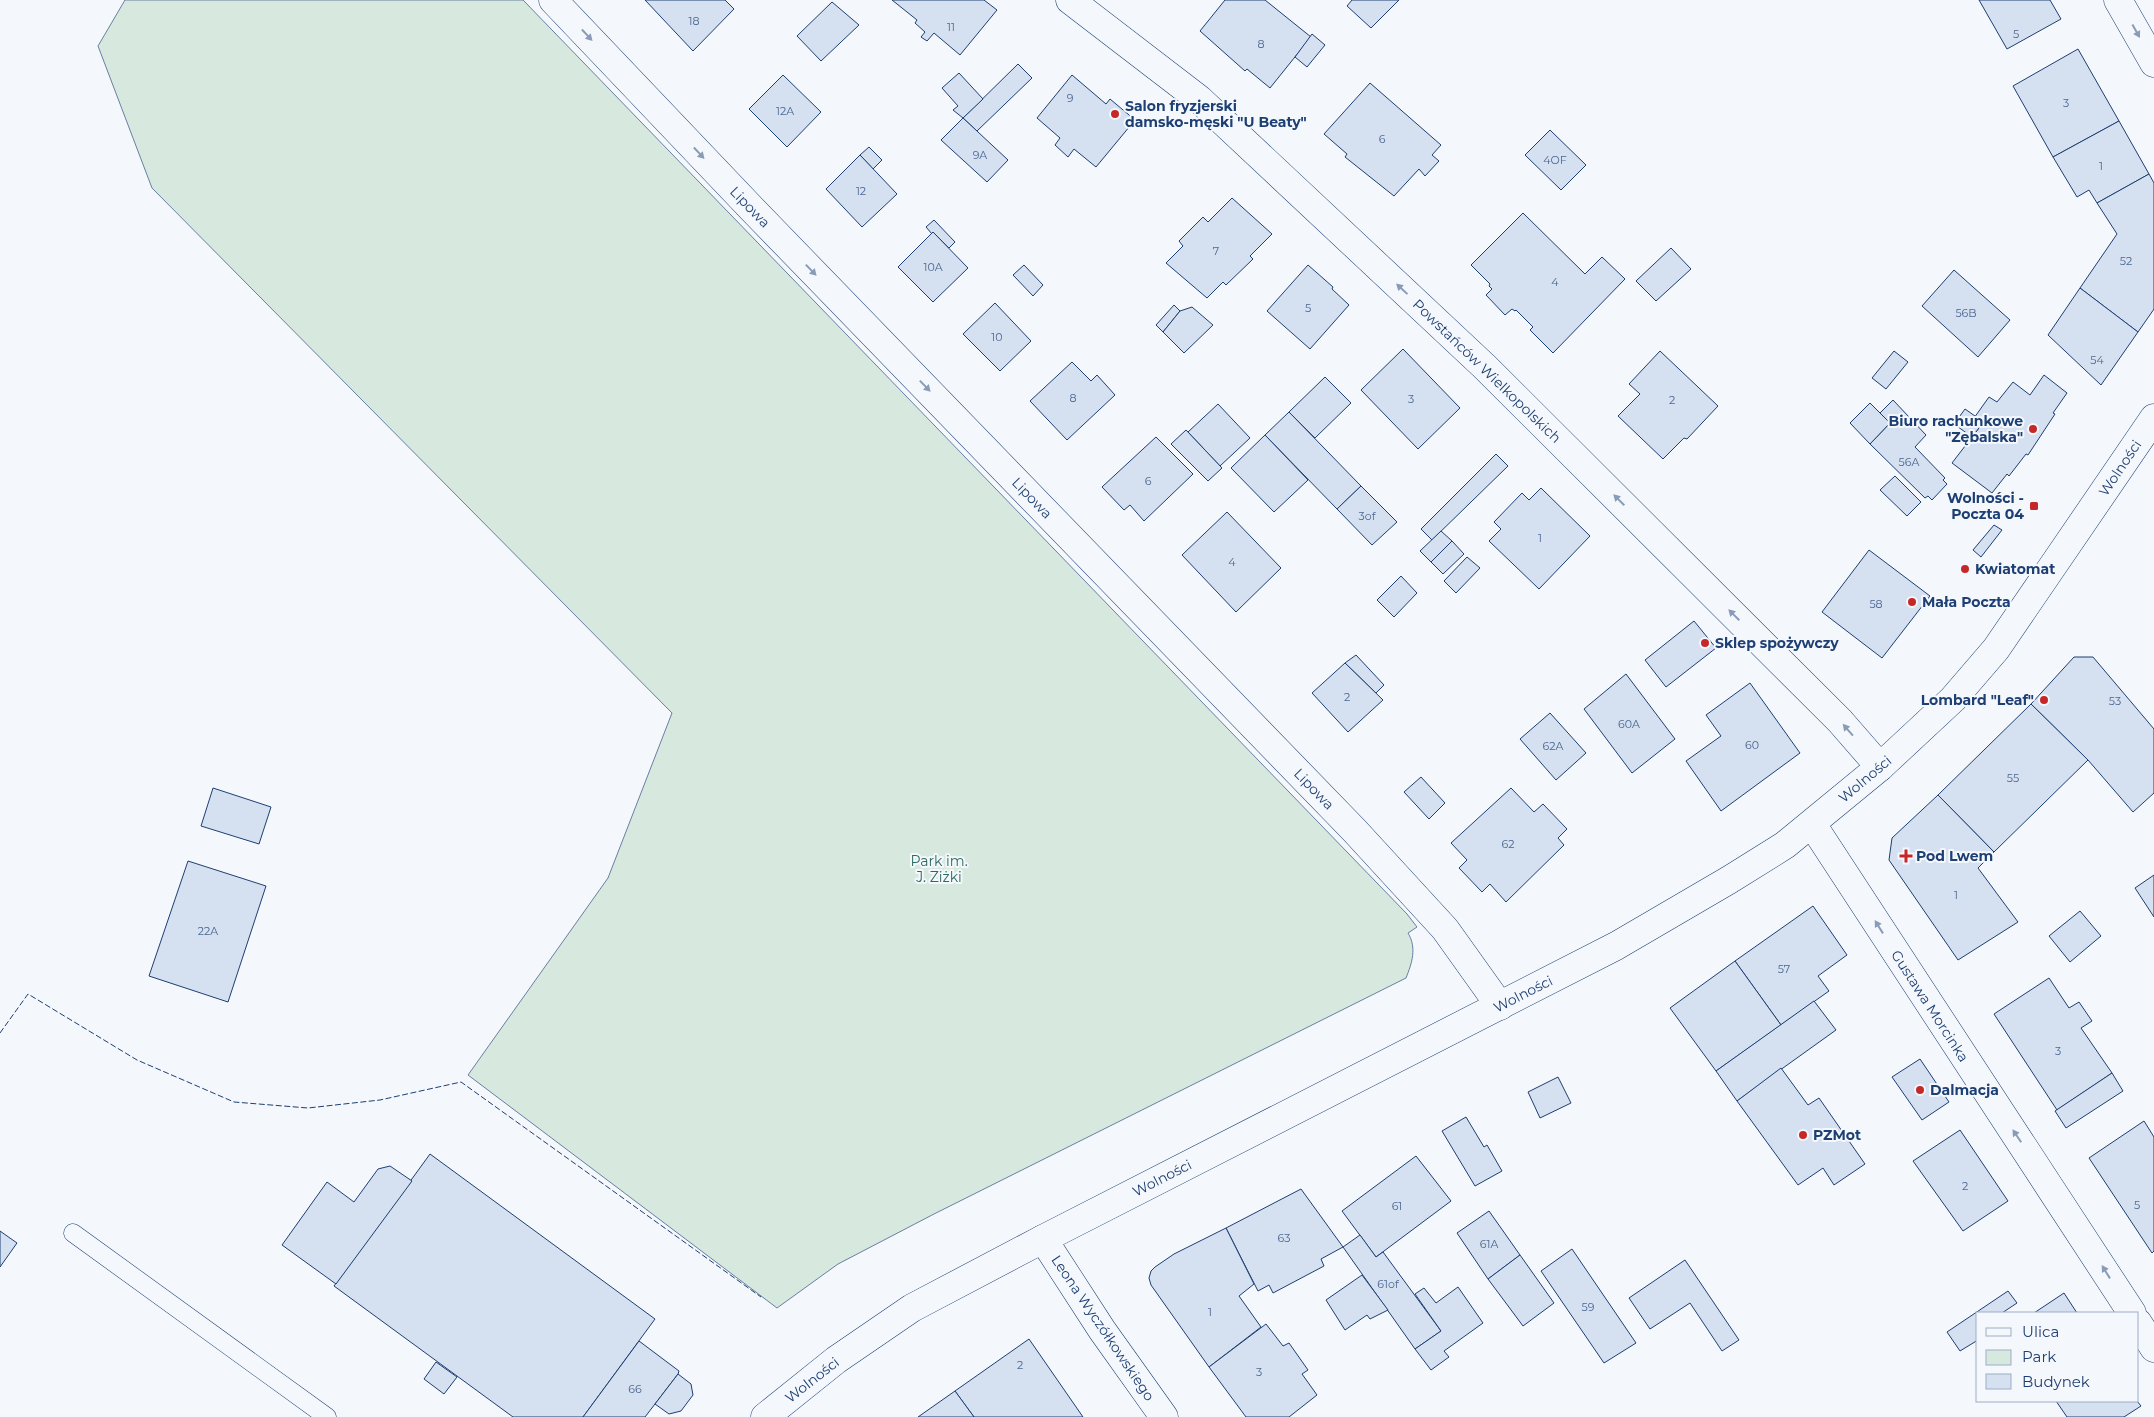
<svg xmlns="http://www.w3.org/2000/svg" width="2154" height="1417" font-family="Montserrat,sans-serif">
  <style>
    .green { fill: #d7e8df; stroke: #687fa3 }
    .building { fill: #d5e0f0; stroke: #1d3f73 }
    .lines { fill: none; stroke-linecap: round; stroke-linejoin: round }
    .lane-casing { stroke: #1d3f73; stroke-width: 19 }
    .street-casing { stroke: #1d3f73; stroke-width: 29 }
    .secondary-casing { stroke: #1d3f73; stroke-width: 29 }
    .lane { stroke: #f4f7fb; stroke-width: 18 }
    .street { stroke: #f4f7fb; stroke-width: 28 }
    .secondary { stroke: #f4f7fb; stroke-width: 28 }
    .fence { stroke: #1d3f73; stroke-width: 1; stroke-dasharray: 6 2.5; stroke-linecap: butt }
    .oneway { fill: #889bb7 }
    .poi-dot { fill: #c62828; stroke: #f4f7fb; stroke-width: 2 }
    .labels { text-anchor: middle; stroke-width: 4; stroke-linejoin: round; paint-order: stroke }
    .number-label { font-size: 11px; fill: #4b6792 }
    .poi-label { font-size: 14px; font-weight: bold; fill: #1d3f73; stroke: #f4f7fb; text-anchor: start }
    .street-label { font-size: 14px; fill: #1d3f73; stroke: #f4f7fb }
    .park-label { font-size: 14px; fill: #2c6c60; stroke: #f4f7fb }
  </style>
  <rect width="100%" height="100%" fill="#f4f7fb"/>
  <path class="green" d="M125,0H523L1407,914L1417,927L1408,933C1417,948 1412,963 1406,978L934,1214L838,1264L777,1308L468,1075L608,878L672,713L152,188L98,46Z"/>
  <g class="building">
    <path d="M645,0H725L734,9L693,51Z"/>
    <path d="M892,0H984L997,10L960,55L934,33L927,41L921,37L925,32L915,23L917,20Z"/>
    <path d="M1225,0H1265L1311,37L1270,88L1247,69L1245,71L1200,31Z"/>
    <path d="M1352,0H1399L1371,28L1347,6Z"/>
    <path d="M1979,0H2050L2061,19L2007,49Z"/>
    <path d="M832,2L859,25L821,61L797,36Z"/>
    <path d="M1312,34L1325,45L1307,67L1295,57Z"/>
    <path d="M2078,49L2119,121L2053,157L2013,86Z"/>
    <path d="M1018,64L1032,78L977,131L963,118Z"/>
    <path d="M959,73L983,99L963,118L953,110L958,106L942,88Z"/>
    <path d="M783,75L821,112L787,147L749,109Z"/>
    <path d="M1072,75L1106,104L1110,99L1135,120L1096,167L1074,149L1068,157L1055,145L1060,138L1037,118Z"/>
    <path d="M1370,83L1441,145L1432,155L1439,161L1425,176L1419,169L1394,196L1345,157L1347,154L1324,134Z"/>
    <path d="M963,118L1008,160L987,182L941,140Z"/>
    <path d="M2119,121L2149,174L2097,203L2089,190L2077,197L2053,157Z"/>
    <path d="M1550,130L1586,165L1561,190L1525,155Z"/>
    <path d="M869,147L882,160L873,169L860,155Z"/>
    <path d="M860,155L897,194L862,227L826,189Z"/>
    <path d="M2149,174L2154,183V309L2138,332L2080,288L2117,234L2097,203Z"/>
    <path d="M1232,198L1272,234L1250,256L1253,259L1226,285L1223,282L1207,298L1166,263L1183,246L1179,241L1203,217L1208,222Z"/>
    <path d="M1523,213L1585,274L1602,257L1625,279L1553,353L1530,330L1533,327L1516,310L1515,311L1512,309L1505,315L1486,295L1492,289L1489,286L1490,284L1471,265Z"/>
    <path d="M934,220L955,242L949,248L933,232L932,234L926,227Z"/>
    <path d="M933,232L968,268L933,302L898,267Z"/>
    <path d="M1671,248L1691,269L1656,301L1636,281Z"/>
    <path d="M1024,265L1043,285L1033,296L1013,275Z"/>
    <path d="M1308,265L1333,287L1332,289L1349,305L1310,349L1267,311Z"/>
    <path d="M1954,270L2010,320L1978,357L1922,306Z"/>
    <path d="M2080,288L2138,332L2101,385L2048,335Z"/>
    <path d="M995,303L1031,341L1000,371L963,334Z"/>
    <path d="M1174,305L1180,311L1163,332L1156,325Z"/>
    <path d="M1192,307L1213,325L1184,353L1163,332L1180,311Z"/>
    <path d="M1403,349L1460,408L1418,449L1361,390Z"/>
    <path d="M1660,351L1718,406L1687,439L1684,438L1663,459L1618,416L1640,394L1629,384Z"/>
    <path d="M1894,351L1908,362L1886,389L1872,378Z"/>
    <path d="M1072,362L1091,381L1097,375L1115,395L1067,440L1030,401Z"/>
    <path d="M2044,375L2067,393L2053,413L2055,414L2028,455L2026,454L2009,476L2007,474L1992,493L1952,463L1982,424L1974,418L1989,397L1997,402L2013,382L2030,395Z"/>
    <path d="M1325,377L1351,403L1315,438L1289,412Z"/>
    <path d="M1893,400L1926,435L1915,447L1945,478L1943,480L1947,484L1932,500L1928,496L1925,498L1870,444L1890,423L1880,413Z"/>
    <path d="M1870,403L1890,423L1870,444L1850,423Z"/>
    <path d="M1218,404L1250,438L1220,466L1188,432Z"/>
    <path d="M1965,409L1975,416L1974,418L1982,424L1972,437L1954,424Z"/>
    <path d="M1289,412L1361,486L1337,509L1265,435Z"/>
    <path d="M1186,430L1222,468L1208,481L1171,444Z"/>
    <path d="M1265,435L1308,480L1274,512L1231,468Z"/>
    <path d="M1156,437L1193,474L1144,521L1130,505L1124,510L1102,487Z"/>
    <path d="M1496,454L1508,466L1432,540L1421,529Z"/>
    <path d="M1895,476L1921,502L1907,516L1880,490Z"/>
    <path d="M1361,486L1397,522L1372,545L1337,509Z"/>
    <path d="M1541,488L1590,536L1539,589L1489,541L1501,529L1494,522L1522,493L1529,500Z"/>
    <path d="M1227,512L1281,568L1236,612L1182,555Z"/>
    <path d="M1994,525L2002,530L1981,557L1973,550Z"/>
    <path d="M1441,531L1452,541L1431,562L1420,551Z"/>
    <path d="M1452,541L1464,554L1443,574L1431,562Z"/>
    <path d="M1869,550L1930,596L1882,658L1822,612Z"/>
    <path d="M1467,557L1480,568L1456,593L1444,581Z"/>
    <path d="M1401,576L1417,593L1394,617L1377,600Z"/>
    <path d="M1694,621L1716,648L1666,687L1645,660Z"/>
    <path d="M1356,655L1384,685L1376,693L1345,663Z"/>
    <path d="M2074,657H2093L2154,729V793L2133,812L2088,760L2031,704Z"/>
    <path d="M1345,663L1383,700L1348,732L1312,693Z"/>
    <path d="M1626,674L1675,739L1632,773L1584,709Z"/>
    <path d="M1750,683L1800,753L1721,811L1686,761L1721,736L1706,715Z"/>
    <path d="M2031,704L2088,760L1994,852L1938,795Z"/>
    <path d="M1550,713L1586,753L1556,780L1520,739Z"/>
    <path d="M1421,777L1445,803L1429,819L1404,792Z"/>
    <path d="M213,788L271,807L259,844L201,826Z"/>
    <path d="M1511,788L1534,812L1543,804L1567,829L1558,838L1564,845L1506,902L1490,884L1482,892L1459,868L1467,860L1451,843Z"/>
    <path d="M1938,795L1994,852L1978,868L2018,922L1958,960L1889,860L1892,838Z"/>
    <path d="M188,861L266,886L228,1002L149,976Z"/>
    <path d="M2154,875V917L2135,888Z"/>
    <path d="M1813,906L1847,955L1818,976L1829,991L1781,1025L1735,961Z"/>
    <path d="M2080,911L2101,936L2070,962L2049,936Z"/>
    <path d="M1735,961L1781,1025L1716,1071L1670,1008Z"/>
    <path d="M2049,978L2069,1008L2079,1002L2092,1021L2081,1028L2112,1073L2057,1110L1994,1014Z"/>
    <path d="M1814,1001L1836,1030L1737,1101L1716,1071Z"/>
    <path d="M1920,1059L1949,1102L1922,1120L1892,1077Z"/>
    <path d="M1781,1068L1808,1105L1819,1098L1865,1164L1834,1185L1823,1168L1798,1185L1737,1101Z"/>
    <path d="M2112,1073L2123,1091L2066,1128L2055,1111Z"/>
    <path d="M1558,1077L1571,1103L1540,1118L1528,1092Z"/>
    <path d="M1466,1117L1484,1147L1487,1145L1502,1171L1475,1186L1442,1131Z"/>
    <path d="M2144,1121L2154,1137V1251L2152,1253L2089,1158Z"/>
    <path d="M1960,1130L2008,1201L1963,1231L1913,1161Z"/>
    <path d="M430,1154L655,1319L583,1417H513L334,1286Z"/>
    <path d="M1416,1156L1451,1201L1376,1257L1342,1211Z"/>
    <path d="M390,1166L412,1181L336,1284L282,1245L327,1182L354,1202L378,1169Z"/>
    <path d="M1301,1189L1343,1247L1321,1259L1324,1266L1273,1293L1269,1285L1258,1291L1226,1228Z"/>
    <path d="M1489,1211L1520,1255L1488,1279L1457,1233Z"/>
    <path d="M1226,1228L1254,1284L1239,1296L1261,1327L1209,1367L1151,1285L1149,1278L1151,1271L1155,1267L1174,1254Z"/>
    <path d="M0,1231L17,1243L0,1267Z"/>
    <path d="M1360,1235L1376,1257L1383,1252L1441,1331L1415,1349L1343,1247Z"/>
    <path d="M1572,1249L1636,1343L1604,1363L1541,1271Z"/>
    <path d="M1520,1255L1554,1303L1523,1326L1488,1279Z"/>
    <path d="M1685,1260L1739,1340L1722,1351L1690,1303L1650,1329L1629,1298Z"/>
    <path d="M1362,1275L1388,1310L1370,1319L1367,1315L1345,1330L1326,1300Z"/>
    <path d="M1458,1287L1483,1323L1444,1351L1449,1357L1431,1370L1415,1349L1441,1331L1415,1294L1424,1288L1436,1303Z"/>
    <path d="M2008,1291L2017,1303L2002,1313H1978V1340L1960,1351L1947,1332Z"/>
    <path d="M2064,1293L2077,1313H2034Z"/>
    <path d="M1266,1324L1283,1346L1289,1343L1308,1370L1302,1374L1317,1395L1289,1417H1246L1209,1367Z"/>
    <path d="M1029,1339L1083,1417H974L955,1391Z"/>
    <path d="M639,1341L679,1371L678,1374L645,1417H583Z"/>
    <path d="M436,1362L457,1377L444,1394L424,1379Z"/>
    <path d="M678,1374L691,1384L693,1395L681,1411L669,1414L655,1404Z"/>
    <path d="M955,1391L974,1417H918Z"/>
    <path d="M2056,1401H2137L2141,1406L2124,1417H2067Z"/>
  </g>
  <g class="lines">
    <g class="lane-casing">
      <path id="lane" d="M73,1233L327,1417"/>
    </g>
    <g class="street-casing">
      <g id="street">
        <path d="M2118,0L2154,63"/>
        <path d="M1812,824L2132,1313"/>
        <path d="M1043,1239L1102,1330L1164,1417"/>
        <path d="M2138,1323L2154,1348"/>
      </g>
    </g>
    <g class="secondary-casing">
      <g id="secondary">
        <path d="M553,0L752,209L1355,831L1445,929L1500,1006"/>
        <path d="M1070,0L1199,99L1485,367L1840,721L1880,767"/>
        <path d="M765,1417L836,1360L912,1308L1043,1239L1616,946L1729,880L1785,845L1880,767L1953,699L1996,649L2154,418"/>
      </g>
    </g>
    <use href="#lane" class="lane"/>
    <use href="#street" class="street"/>
    <use href="#secondary" class="secondary"/>
    <path class="fence" d="M0,1033L28,994L137,1060L234,1102L308,1108L380,1100L461,1082L761,1297"/>
  </g>
  <defs><path id="oneway-solid" d="M-6-.8H1V-3.2L6.5 0L1 3.2V.8H-6Z" transform="scale(1.25)"/></defs>
  <g class="oneway">
    <use href="#oneway-solid" transform="translate(2136 31) rotate(61)"/>
    <use href="#oneway-solid" transform="translate(587 35) rotate(47)"/>
    <use href="#oneway-solid" transform="translate(699 153) rotate(47)"/>
    <use href="#oneway-solid" transform="translate(811 270) rotate(46)"/>
    <use href="#oneway-solid" transform="translate(1402 289) rotate(-137)"/>
    <use href="#oneway-solid" transform="translate(925 386) rotate(46)"/>
    <use href="#oneway-solid" transform="translate(1619 500) rotate(-135)"/>
    <use href="#oneway-solid" transform="translate(1734 615) rotate(-135)"/>
    <use href="#oneway-solid" transform="translate(1848 730) rotate(-131)"/>
    <use href="#oneway-solid" transform="translate(1879 927) rotate(-122)"/>
    <use href="#oneway-solid" transform="translate(2017 1136) rotate(-124)"/>
    <use href="#oneway-solid" transform="translate(2106 1272) rotate(-122)"/>
  </g>
  <g class="poi-dot">
    <circle cx="1115" cy="114" r="5"/>
    <circle cx="2033" cy="429" r="5"/>
    <rect x="2029" y="501" width="10" height="10" rx="2.5"/>
    <circle cx="1965" cy="569" r="5"/>
    <circle cx="1912" cy="602" r="5"/>
    <circle cx="1705" cy="643" r="5"/>
    <circle cx="2044" cy="700" r="5"/>
    <path d="M1903.5 848.5h5v5h5v5h-5v5h-5v-5h-5v-5h5z"/>
    <circle cx="1920" cy="1090" r="5"/>
    <circle cx="1803" cy="1135" r="5"/>
  </g>
  <g class="labels">
    <g class="number-label">
      <text x="694" y="25">18</text>
      <text x="951" y="31">11</text>
      <text x="2016" y="38">5</text>
      <text x="1261" y="48">8</text>
      <text x="1070" y="102">9</text>
      <text x="2066" y="107">3</text>
      <text x="785" y="115">12A</text>
      <text x="1382" y="143">6</text>
      <text x="980" y="159">9A</text>
      <text x="1555" y="164">4OF</text>
      <text x="2101" y="170">1</text>
      <text x="861" y="195">12</text>
      <text x="1216" y="255">7</text>
      <text x="2126" y="265">52</text>
      <text x="933" y="271">10A</text>
      <text x="1555" y="286">4</text>
      <text x="1308" y="312">5</text>
      <text x="1966" y="317">56B</text>
      <text x="997" y="341">10</text>
      <text x="2097" y="364">54</text>
      <text x="1073" y="402">8</text>
      <text x="1411" y="403">3</text>
      <text x="1672" y="404">2</text>
      <text x="1909" y="466">56A</text>
      <text x="1148" y="485">6</text>
      <text x="1367" y="520">3of</text>
      <text x="1540" y="542">1</text>
      <text x="1232" y="566">4</text>
      <text x="1876" y="608">58</text>
      <text x="1347" y="701">2</text>
      <text x="2115" y="705">53</text>
      <text x="1629" y="728">60A</text>
      <text x="1752" y="749">60</text>
      <text x="1553" y="750">62A</text>
      <text x="2013" y="782">55</text>
      <text x="1508" y="848">62</text>
      <text x="1956" y="899">1</text>
      <text x="208" y="935">22A</text>
      <text x="1784" y="973">57</text>
      <text x="2058" y="1055">3</text>
      <text x="1965" y="1190">2</text>
      <text x="2137" y="1209">5</text>
      <text x="1397" y="1210">61</text>
      <text x="1284" y="1242">63</text>
      <text x="1489" y="1248">61A</text>
      <text x="1388" y="1288">61of</text>
      <text x="1588" y="1311">59</text>
      <text x="1210" y="1316">1</text>
      <text x="1020" y="1369">2</text>
      <text x="1259" y="1376">3</text>
      <text x="635" y="1393">66</text>
    </g>
    <g class="poi-label">
      <text x="1125" y="111">Salon fryzjerski<tspan x="1125" dy="16">damsko-męski "U Beaty"</tspan></text>
      <text x="2023" y="426" text-anchor="end">Biuro rachunkowe<tspan x="2023" dy="16">"Zębalska"</tspan></text>
      <text x="2024" y="503" text-anchor="end">Wolności -<tspan x="2024" dy="16">Poczta 04</tspan></text>
      <text x="1975" y="574">Kwiatomat</text>
      <text x="1922" y="607">Mała Poczta</text>
      <text x="1715" y="648">Sklep spożywczy</text>
      <text x="2034" y="705" text-anchor="end">Lombard "Leaf"</text>
      <text x="1916" y="861">Pod Lwem</text>
      <text x="1930" y="1095">Dalmacja</text>
      <text x="1813" y="1140">PZMot</text>
    </g>
    <g class="street-label">
      <text transform="translate(750 207) rotate(46)" y="5">Lipowa</text>
      <text transform="translate(1487 371) rotate(44)" y="5">Powstańców Wielkopolskich</text>
      <text transform="translate(2120 468) rotate(-56)" y="5">Wolności</text>
      <text transform="translate(1032 498) rotate(46)" y="5">Lipowa</text>
      <text transform="translate(1865 779) rotate(-40)" y="5">Wolności</text>
      <text transform="translate(1314 789) rotate(46)" y="5">Lipowa</text>
      <text transform="translate(1523 994) rotate(-27)" y="5">Wolności</text>
      <text transform="translate(1930 1006) rotate(57)" y="5">Gustawa Morcinka</text>
      <text transform="translate(1162 1178) rotate(-27)" y="5">Wolności</text>
      <text transform="translate(1103 1328) rotate(56)" y="5">Leona Wyczółkowskiego</text>
      <text transform="translate(812 1380) rotate(-38)" y="5">Wolności</text>
    </g>
    <g class="park-label">
      <text x="939" y="866">Park im.<tspan x="939" dy="16">J. Ziżki</tspan></text>
    </g>
  </g>
  <rect x="1976" y="1312" width="162" height="90" fill="#f4f7fb" stroke="#9eadc5"/>
  <rect x="1986" y="1328" width="25" height="8" fill="#f4f7fb" stroke="#9eadc5"/>
  <text x="2022" y="1337" font-size="15" fill="#1d3f73">Ulica</text>
  <rect x="1986" y="1350" width="25" height="15" fill="#d7e8df" stroke="#9eadc5"/>
  <text x="2022" y="1362" font-size="15" fill="#1d3f73">Park</text>
  <rect x="1986" y="1374" width="25" height="15" fill="#d5e0f0" stroke="#9eadc5"/>
  <text x="2022" y="1387" font-size="15" fill="#1d3f73">Budynek</text>
</svg>
